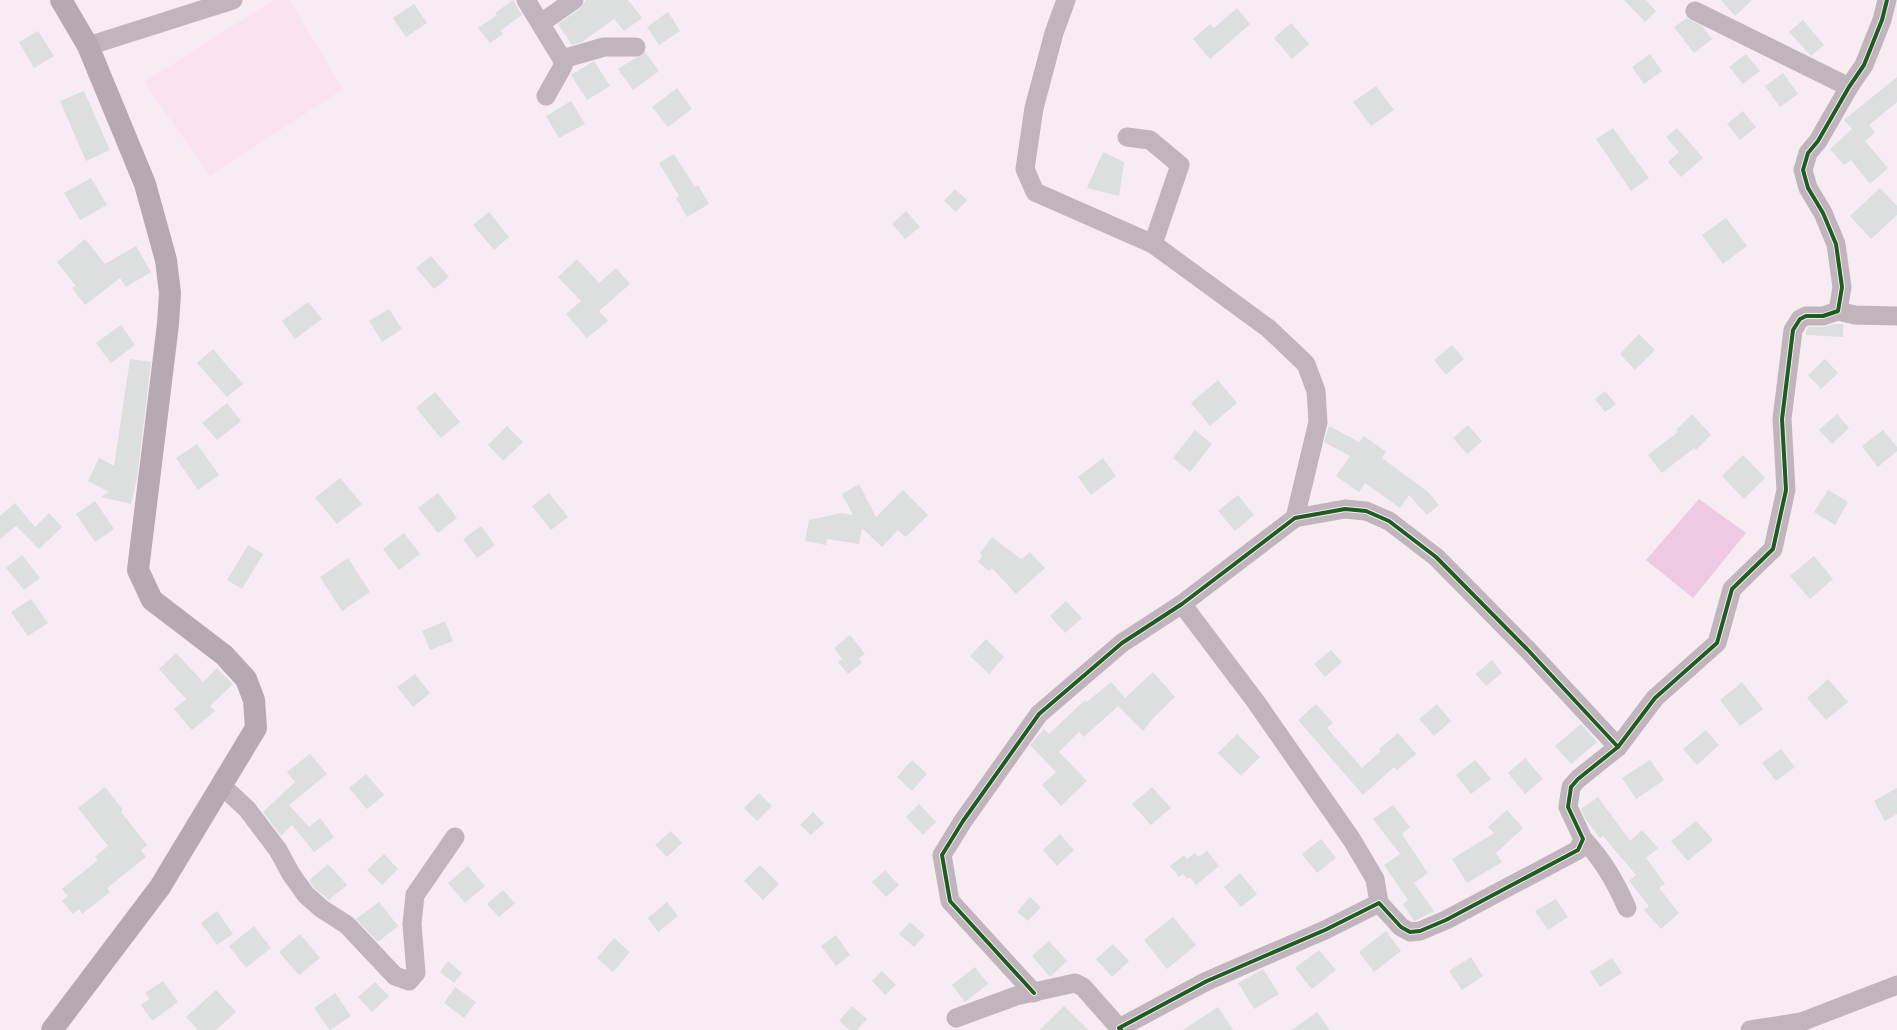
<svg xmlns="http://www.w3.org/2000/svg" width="1897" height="1030" font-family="'Work Sans',sans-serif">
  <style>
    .built { fill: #fae2f1 }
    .green { fill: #efc9e1 }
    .building { fill: #dcdfde }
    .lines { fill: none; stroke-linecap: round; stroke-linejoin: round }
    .street { stroke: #c0b5bc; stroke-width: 19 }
    .secondary { stroke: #b6aab2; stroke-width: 22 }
    .cycleway-casing { stroke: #fce7f4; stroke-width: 6 }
    .cycleway { stroke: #1b5e20; stroke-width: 4 }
  </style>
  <rect width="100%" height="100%" fill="#f7ecf3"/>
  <path class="built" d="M274,0H289L343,89L210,176L144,82Z"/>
  <path class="green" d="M1699,499L1746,533L1693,598L1646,560Z"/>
  <g class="building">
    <path d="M513,0L522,15L501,30L503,34L490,43L478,28L497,15L495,13Z"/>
    <path d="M586,0H628L642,18L624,31L614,19L582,42L572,45L558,24L580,9Z"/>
    <path d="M1624,0H1646L1656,11L1645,22Z"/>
    <path d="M1721,0H1752L1735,16Z"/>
    <path d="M414,4L427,23L406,37L393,18Z"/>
    <path d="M1237,8L1250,24L1210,59L1193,39L1210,24L1214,28Z"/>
    <path d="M668,12L680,31L659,45L647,27Z"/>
    <path d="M1687,18L1703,27L1712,39L1694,53L1674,27Z"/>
    <path d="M1803,20L1824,45L1811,56L1789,32Z"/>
    <path d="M1291,23L1309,44L1292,59L1274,38Z"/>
    <path d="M38,31L54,56L34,68L19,42Z"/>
    <path d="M645,52L659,71L633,90L618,69Z"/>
    <path d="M1650,54L1662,71L1644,84L1632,67Z"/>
    <path d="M1746,54L1760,71L1743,84L1729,67Z"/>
    <path d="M594,61L610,86L587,100L571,75Z"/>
    <path d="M1783,73L1798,94L1780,107L1765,86Z"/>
    <path d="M1897,77V102L1869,125L1875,132L1865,141L1888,168L1870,184L1851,160L1844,165L1830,149L1852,129L1844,120Z"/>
    <path d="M1376,86L1394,110L1371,126L1353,102Z"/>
    <path d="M677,88L692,109L668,127L652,107Z"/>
    <path d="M84,91L110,150L86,161L60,101Z"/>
    <path d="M571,101L585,124L559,138L546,116Z"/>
    <path d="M1743,111L1756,127L1740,140L1727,124Z"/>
    <path d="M1613,128L1649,178L1631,191L1596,139Z"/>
    <path d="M1677,128L1703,158L1681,177L1668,162L1679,152L1666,137Z"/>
    <path d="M1103,152L1124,162L1119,196L1087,188Z"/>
    <path d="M674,154L695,187L698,185L709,204L687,217L676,198L679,196L659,163Z"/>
    <path d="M91,178L107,205L80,220L64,193Z"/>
    <path d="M1880,188L1897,206V215L1871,239L1850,216Z"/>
    <path d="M955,189L967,200L956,212L944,201Z"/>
    <path d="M906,211L920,227L905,239L892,224Z"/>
    <path d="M489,212L509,237L494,250L473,225Z"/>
    <path d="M1726,218L1747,246L1723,264L1702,235Z"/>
    <path d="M85,239L105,264L136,246L151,272L126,287L120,278L85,305L72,288L76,286L57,262Z"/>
    <path d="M431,256L449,277L434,289L416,268Z"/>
    <path d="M577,259L599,283L616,268L630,284L599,311L608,321L587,338L566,314L581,301L558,277Z"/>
    <path d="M308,302L322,319L295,339L282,321Z"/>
    <path d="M389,309L402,329L382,342L369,321Z"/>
    <path d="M1835,324H1843V337L1806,335V330L1809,327H1823Z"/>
    <path d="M121,325L135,345L111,363L96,343Z"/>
    <path d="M1639,334L1655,350L1635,370L1620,354Z"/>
    <path d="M1452,345L1464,359L1446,375L1434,360Z"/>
    <path d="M213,349L243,384L227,397L197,363Z"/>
    <path d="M130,359L151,362L137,478L131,504L101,497L109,492L88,481L99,458L114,466Z"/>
    <path d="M1825,359L1838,373L1821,389L1808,375Z"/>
    <path d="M1218,380L1237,403L1210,426L1191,403Z"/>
    <path d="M1605,391L1616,404L1605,412L1595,399Z"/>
    <path d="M435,392L460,422L441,438L416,408Z"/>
    <path d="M227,403L241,421L217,440L202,423Z"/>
    <path d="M1692,414L1711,435L1696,450L1694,448L1662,473L1648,455L1678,432L1676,430Z"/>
    <path d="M1837,414L1849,428L1832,444L1819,430Z"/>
    <path d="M1468,425L1482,441L1467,454L1453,438Z"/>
    <path d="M507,426L523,442L503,461L488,445Z"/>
    <path d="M1329,426L1359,442L1364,436L1386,452L1382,458L1428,492L1439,505L1427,515L1409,495L1400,508L1365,483L1359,492L1336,476L1350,456L1324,442Z"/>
    <path d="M1195,430L1212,444L1190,472L1173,458Z"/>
    <path d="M1883,430L1897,447V451L1878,467L1862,446Z"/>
    <path d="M197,444L219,475L198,490L176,458Z"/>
    <path d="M1743,455L1765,478L1744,499L1722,476Z"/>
    <path d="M1103,458L1116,476L1091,495L1078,477Z"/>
    <path d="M340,478L362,504L337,524L315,498Z"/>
    <path d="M859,484L876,517L903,490L928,515L906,537L898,530L882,547L862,528L859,544L827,539L826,545L805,541L809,520L841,513L853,515L842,494Z"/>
    <path d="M1828,490L1848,502L1835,525L1814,512Z"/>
    <path d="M438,493L457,518L438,533L418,508Z"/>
    <path d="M549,493L568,517L551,530L532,506Z"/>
    <path d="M1238,495L1254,515L1235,531L1218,511Z"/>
    <path d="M95,501L114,529L95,542L76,514Z"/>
    <path d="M15,503L35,527L49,513L62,527L39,549L16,526L0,539V516Z"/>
    <path d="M481,526L495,545L477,558L463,539Z"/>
    <path d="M404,533L420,554L399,570L383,549Z"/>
    <path d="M992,537L1021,559L1030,552L1045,568L1016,594L992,568L989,571L978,562L982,556L980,553Z"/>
    <path d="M248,545L263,554L242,589L227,580Z"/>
    <path d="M22,555L40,578L24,590L6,568Z"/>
    <path d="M1814,556L1833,579L1810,599L1790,576Z"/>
    <path d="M348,558L370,592L342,611L320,577Z"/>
    <path d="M31,599L48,623L28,636L11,612Z"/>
    <path d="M1066,601L1082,618L1065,633L1050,616Z"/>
    <path d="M445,621L453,641L430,650L422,631Z"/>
    <path d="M850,635L865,654L859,658L862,663L848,674L838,662L842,659L834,648Z"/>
    <path d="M986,639L1004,657L989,674L970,656Z"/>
    <path d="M1331,650L1342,662L1325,677L1314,664Z"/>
    <path d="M176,653L203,682L217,668L233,684L210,706L215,711L192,730L174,709L186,699L159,669Z"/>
    <path d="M1492,660L1502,673L1486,686L1476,674Z"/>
    <path d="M1153,672L1175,697L1155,716L1143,731L1118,706L1084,737L1079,732L1059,752L1087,781L1061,806L1042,785L1056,772L1030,745L1044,729L1049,734L1085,700L1087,702L1111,682L1125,698Z"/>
    <path d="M415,674L430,693L413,707L397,687Z"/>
    <path d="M1828,679L1848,702L1826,720L1807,698Z"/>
    <path d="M1742,682L1763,709L1740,726L1720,700Z"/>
    <path d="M1316,704L1333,723L1327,728L1362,768L1381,751L1379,749L1398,733L1416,754L1397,770L1394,767L1363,795L1298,720Z"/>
    <path d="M1437,704L1451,721L1434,736L1419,719Z"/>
    <path d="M1581,724L1597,742L1571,764L1555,746Z"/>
    <path d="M1706,730L1719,745L1697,765L1683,749Z"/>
    <path d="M1237,734L1260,757L1241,776L1218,753Z"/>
    <path d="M1781,749L1795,767L1776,781L1762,763Z"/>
    <path d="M310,754L327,774L289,805L309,827L320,818L334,837L314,852L292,825L281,836L263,812L295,782L287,772Z"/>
    <path d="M1525,758L1543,779L1525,794L1508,773Z"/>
    <path d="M912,760L927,774L912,791L897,777Z"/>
    <path d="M1475,760L1491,779L1471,794L1456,775Z"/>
    <path d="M1650,760L1664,780L1636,799L1622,778Z"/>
    <path d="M366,774L384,795L367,809L349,788Z"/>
    <path d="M105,787L123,810L121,812L147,845L141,850L146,857L107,888L110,892L82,914L79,909L73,914L62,901L68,896L62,889L98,860L95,857L108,846L78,808Z"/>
    <path d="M1152,787L1171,808L1151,825L1132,804Z"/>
    <path d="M1897,788V814L1885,821L1874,801Z"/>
    <path d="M759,793L772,806L757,821L744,808Z"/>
    <path d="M1598,797L1630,841L1642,830L1658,848L1646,858L1665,884L1659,888L1679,913L1661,929L1644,910L1649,906L1629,881L1636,875L1603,836L1600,838L1585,818L1581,809Z"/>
    <path d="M919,804L936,822L923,835L906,817Z"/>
    <path d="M1393,805L1410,827L1402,834L1428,873L1414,883L1434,911L1417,920L1414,921L1403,904L1408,900L1384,865L1400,854L1373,819Z"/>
    <path d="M1507,810L1523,828L1496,853L1502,862L1467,883L1452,859L1494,833L1488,827Z"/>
    <path d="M813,812L824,823L811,835L800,825Z"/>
    <path d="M1696,821L1713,840L1688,861L1671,841Z"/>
    <path d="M671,831L682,843L667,857L655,845Z"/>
    <path d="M1060,834L1074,850L1057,866L1043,850Z"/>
    <path d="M1321,839L1336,858L1317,873L1302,854Z"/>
    <path d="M1207,851L1219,866L1196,885L1190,877L1187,879L1183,874L1179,877L1170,866L1184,855L1187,859L1195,853L1198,857Z"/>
    <path d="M384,854L398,869L382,885L367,870Z"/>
    <path d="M328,864L347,885L329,900L314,888L309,880Z"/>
    <path d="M760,865L779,884L763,900L744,881Z"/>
    <path d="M468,866L485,886L465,903L448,883Z"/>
    <path d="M885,870L899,885L886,897L872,882Z"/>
    <path d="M1240,873L1257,894L1241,907L1224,887Z"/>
    <path d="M503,890L515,903L499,917L487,904Z"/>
    <path d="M1030,897L1041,907L1028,921L1017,912Z"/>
    <path d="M1556,899L1568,917L1548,930L1535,911Z"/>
    <path d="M379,902L398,926L378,942L356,919Z"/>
    <path d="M667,902L678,916L658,932L648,918Z"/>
    <path d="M217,911L233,934L217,945L201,923Z"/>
    <path d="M1173,917L1196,945L1167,969L1144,940Z"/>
    <path d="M910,922L925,935L914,947L899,934Z"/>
    <path d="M254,926L271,948L246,968L229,946Z"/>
    <path d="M1386,931L1401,951L1374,972L1359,952Z"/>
    <path d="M300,934L320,958L299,975L279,952Z"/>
    <path d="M836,935L850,955L836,966L821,946Z"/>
    <path d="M614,938L630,952L613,972L597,958Z"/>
    <path d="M1049,941L1067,961L1050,977L1032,956Z"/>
    <path d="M1113,944L1129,961L1112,977L1096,959Z"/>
    <path d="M1319,950L1336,970L1312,989L1295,968Z"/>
    <path d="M1471,957L1483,976L1462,990L1449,971Z"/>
    <path d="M1612,958L1622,973L1600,987L1590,972Z"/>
    <path d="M448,961L462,973L454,983L440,972Z"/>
    <path d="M975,967L988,984L965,1002L952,985Z"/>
    <path d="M1263,969L1279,994L1254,1009L1238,983Z"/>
    <path d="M882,971L896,985L885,995L872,981Z"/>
    <path d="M163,981L178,1002L152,1021L141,1005L149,999L145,993Z"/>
    <path d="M375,982L389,996L372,1012L358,997Z"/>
    <path d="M455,987L476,1002L464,1018L444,1003Z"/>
    <path d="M216,990L236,1012L216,1030H198L186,1017Z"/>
    <path d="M335,993L351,1016L330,1030L314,1008Z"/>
    <path d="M852,1006L867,1019L857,1030H849L839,1021Z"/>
    <path d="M1064,1006L1088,1030H1040Z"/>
    <path d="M1218,1007L1233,1030H1183Z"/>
    <path d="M1317,1012L1330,1030H1292Z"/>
  </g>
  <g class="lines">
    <g class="street">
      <path d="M526,0L562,59L563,66L546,96"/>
      <path d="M1066,0L1054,33L1034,108L1025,169L1035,192L1153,244L1180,165L1150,140L1127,137"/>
      <path d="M1695,11L1849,87"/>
      <path d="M541,23L574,0"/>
      <path d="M88,46L233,0"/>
      <path d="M562,59L604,47H636"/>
      <path d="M1153,244L1268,328L1306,364L1316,391L1318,422L1295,518"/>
      <path d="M1838,311L1855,315L1897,316"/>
      <path d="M1182,604L1256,702L1352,840L1375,879L1379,903"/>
      <path d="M221,785L247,809L278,850L291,874L306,895L322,909L347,925L395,976L409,981L416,973L412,924L415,895L455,837"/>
      <path d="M1583,839C1603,860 1615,881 1627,908"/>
      <path d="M1034,993L950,901L942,855L963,821L1039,714L1122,643L1182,604L1295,518L1345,509L1366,511L1389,521L1436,557L1527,649L1618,747"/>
      <path d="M956,1018L1016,996L1075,983L1083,987L1121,1030"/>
      <path d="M1119,1028L1207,981L1325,930L1379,903L1401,927L1410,932L1420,931L1446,920L1578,850L1583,839L1568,807L1571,787L1578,779L1618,747L1655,698L1717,643L1732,589L1773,549L1786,490L1782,419L1793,330L1800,319L1806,316H1823L1838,311L1842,287L1836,244L1823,213L1808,188L1803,170L1808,153L1818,141L1849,87L1864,65L1882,20L1887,0"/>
      <path d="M1750,1030L1801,1022L1897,985"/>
    </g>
    <path class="secondary" d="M52,1030L160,887L256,728L254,700L246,679L224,655L152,600L138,570L168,324L170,293L166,260L145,184L88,46L61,0"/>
    <g class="cycleway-casing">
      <g id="cycleway">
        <path d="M1034,993L950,901L942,855L963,821L1039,714L1122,643L1182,604L1295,518L1345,509L1366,511L1389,521L1436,557L1527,649L1618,747"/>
        <path d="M1121,1030L1119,1028L1207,981L1325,930L1379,903L1401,927L1410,932L1420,931L1446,920L1578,850L1583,839L1568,807L1571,787L1578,779L1618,747L1655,698L1717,643L1732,589L1773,549L1786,490L1782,419L1793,330L1800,319L1806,316H1823L1838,311L1842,287L1836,244L1823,213L1808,188L1803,170L1808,153L1818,141L1849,87L1864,65L1882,20L1887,0"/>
      </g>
    </g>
    <use href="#cycleway" class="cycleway"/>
  </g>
</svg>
